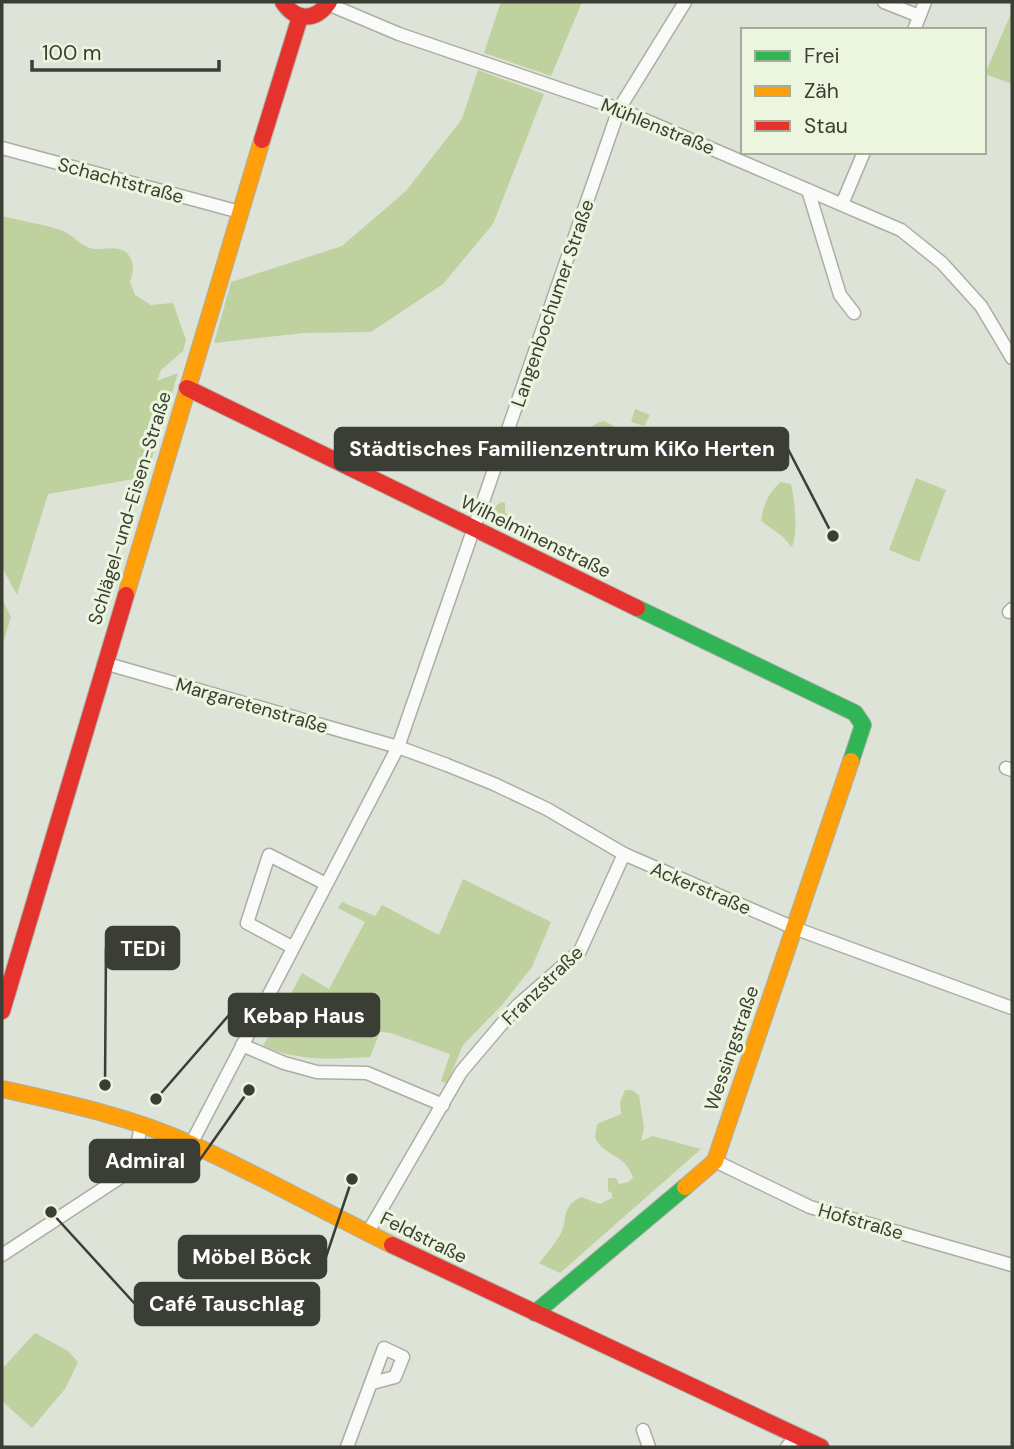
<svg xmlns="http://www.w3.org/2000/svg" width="1014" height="1449" font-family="'DM Sans',sans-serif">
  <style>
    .green { fill: #bed19f }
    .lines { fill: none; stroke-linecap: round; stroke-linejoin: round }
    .street-casing { stroke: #aaaea4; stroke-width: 15 }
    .fast-casing { stroke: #aaaea4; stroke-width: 18 }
    .slow-casing { stroke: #aaaea4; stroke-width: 18 }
    .jam-casing { stroke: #aaaea4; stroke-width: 18 }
    .street { stroke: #fafbf9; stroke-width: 12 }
    .fast { stroke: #30b455; stroke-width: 16 }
    .slow { stroke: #ff9f0a; stroke-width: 16 }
    .jam { stroke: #e5322d; stroke-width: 16 }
    .labels { text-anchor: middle; stroke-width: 6; stroke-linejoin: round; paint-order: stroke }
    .street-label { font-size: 19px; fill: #3a3e35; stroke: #ecf6de }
    .leader { fill: none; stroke: #3a3e35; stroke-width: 2.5 }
    .callout-dot { fill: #3a3e35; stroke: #ecf6de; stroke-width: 2.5 }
    .callout { fill: #3a3e35; stroke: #3a3e35; stroke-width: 2.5 }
    .callout-label { font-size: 21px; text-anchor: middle; font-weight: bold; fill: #fff }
  </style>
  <rect width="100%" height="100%" fill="#dde3d6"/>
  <g class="green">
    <path d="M501,2H582L551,76L484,53Z"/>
    <path d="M1012,11V84L985,74Z"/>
    <path d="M478,70L544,94L493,224L443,284L371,332L304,333L214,343L231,282L342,246L406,191L462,119Z"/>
    <path d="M2,216C21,221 42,224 61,230C73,234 80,247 94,249C104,250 116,245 126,252C135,261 134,271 130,282L135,295L151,305L173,303L186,340L183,351L161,370L157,381L178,373L146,477L48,494L17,595L2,567Z"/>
    <path d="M635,409L650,415L644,426L631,422Z"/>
    <path d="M604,421C618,427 629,437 627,453L621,460L607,459L581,448C586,434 589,424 604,421Z"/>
    <path d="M916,478L946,490L919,562L889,550Z"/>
    <path d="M781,482L791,484C795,500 798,532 792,547L782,536L761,521C763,506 769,491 781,482Z"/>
    <path d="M501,502L505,503V513L513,517L518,530L517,535L489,522L494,508Z"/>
    <path d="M2,599L11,617L2,646Z"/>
    <path d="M463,879L551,922L532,967L501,1006L463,1045L447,1084L441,1081L450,1054L391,1033L380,1032L370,1057C330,1059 301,1062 263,1046L302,973L329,989L365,922L338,908L342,902L375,916L382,905L439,935Z"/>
    <path d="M625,1090H632L639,1095L644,1128L641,1141L653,1136L701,1149L560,1273L539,1263C546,1254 554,1245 560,1235C569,1220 559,1208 581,1197L600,1204L612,1198V1193L608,1191V1178H616L619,1184L628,1182L633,1178C626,1153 603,1157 595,1137L597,1124L621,1114L620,1102Z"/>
    <path d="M35,1333L68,1351L78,1362L65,1389L32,1428L2,1401V1369Z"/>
  </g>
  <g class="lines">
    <g class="street-casing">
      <g id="street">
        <path d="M884,2L919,16"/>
        <path d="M328,4L399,34L619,109L901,230L942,263L981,306L1012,358"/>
        <path d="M914,30L925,2"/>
        <path d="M2,148L240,212"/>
        <path d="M808,190L840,295L854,313"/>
        <path d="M842,204L864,152"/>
        <path d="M1009,612L1012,609"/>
        <path d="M104,663L398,747L447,765L494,784L547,809L624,854L794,928L1012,1008"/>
        <path d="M1006,768L1012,770"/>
        <path d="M292,947L247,923L269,855L326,884"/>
        <path d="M242,1045L284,1063L317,1072L367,1073L443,1105"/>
        <path d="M191,1144L398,747L619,109L685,2"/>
        <path d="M715,1161L810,1207L1012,1265"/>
        <path d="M367,1234L461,1072L517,1006L580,951L624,854"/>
        <path d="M2,1255L133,1169L141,1125"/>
        <path d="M643,1430L649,1447"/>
        <path d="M347,1447L384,1348L403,1357L395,1377L372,1383"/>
        <path d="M787,1447L796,1436"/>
      </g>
    </g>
    <g class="fast-casing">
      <g id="fast">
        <path d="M637,608L855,713L863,725L851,761"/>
        <path d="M535,1313L685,1187"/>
      </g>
    </g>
    <g class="slow-casing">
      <g id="slow">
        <path d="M126,595L262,140"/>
        <path d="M2,1089C66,1103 131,1117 191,1144C259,1175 325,1212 392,1245"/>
        <path d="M685,1187L715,1161L851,761"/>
      </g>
    </g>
    <g class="jam-casing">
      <g id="jam">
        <path d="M283,2C296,22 316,21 329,2"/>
        <path d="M262,140L300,17"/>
        <path d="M187,388L637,608"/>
        <path d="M2,1011L126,595"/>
        <path d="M392,1245L821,1447"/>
      </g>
    </g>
    <use href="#street" class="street"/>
    <use href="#fast" class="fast"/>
    <use href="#slow" class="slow"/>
    <use href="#jam" class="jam"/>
  </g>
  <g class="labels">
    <g class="street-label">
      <text transform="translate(658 126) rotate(22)" y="7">Mühlenstraße</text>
      <text transform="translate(121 180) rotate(15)" y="7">Schachtstraße</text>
      <text transform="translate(552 303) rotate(-71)" y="7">Langenbochumer Straße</text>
      <text transform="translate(129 508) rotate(-73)" y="7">Schlägel-und-Eisen-Straße</text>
      <text transform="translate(536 536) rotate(26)" y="7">Wilhelminenstraße</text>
      <text transform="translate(252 705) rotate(16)" y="7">Margaretenstraße</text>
      <text transform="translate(701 888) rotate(23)" y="7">Ackerstraße</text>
      <text transform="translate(542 985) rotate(-44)" y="7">Franzstraße</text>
      <text transform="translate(731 1048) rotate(-71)" y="7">Wessingstraße</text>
      <text transform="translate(861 1221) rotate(16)" y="7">Hofstraße</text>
      <text transform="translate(424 1237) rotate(26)" y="7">Feldstraße</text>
    </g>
  </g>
  <path class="leader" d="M833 536L788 449M105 1085L106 948M156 1099L229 1015M249 1090L199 1161M352 1179L326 1257M51 1212L135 1304"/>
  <g class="callout-dot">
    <circle cx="833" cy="536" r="7"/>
    <circle cx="105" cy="1085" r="7"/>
    <circle cx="156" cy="1099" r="7"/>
    <circle cx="249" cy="1090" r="7"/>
    <circle cx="352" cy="1179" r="7"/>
    <circle cx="51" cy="1212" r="7"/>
  </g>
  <g class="callout">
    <rect x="335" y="428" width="453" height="42" rx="7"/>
    <rect x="106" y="927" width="73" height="42" rx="7"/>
    <rect x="229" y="994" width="150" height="42" rx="7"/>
    <rect x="90" y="1140" width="109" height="42" rx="7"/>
    <rect x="179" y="1236" width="147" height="42" rx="7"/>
    <rect x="135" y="1283" width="184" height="42" rx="7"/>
  </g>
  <g class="callout-label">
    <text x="562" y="456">Städtisches Familienzentrum KiKo Herten</text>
    <text x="143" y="956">TEDi</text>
    <text x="304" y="1023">Kebap Haus</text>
    <text x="145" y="1168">Admiral</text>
    <text x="252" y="1264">Möbel Böck</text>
    <text x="227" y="1311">Café Tauschlag</text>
  </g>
  <rect width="1014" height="1449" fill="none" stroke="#3a3e35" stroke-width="7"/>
  <rect x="741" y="28" width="245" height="126" fill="#ecf6de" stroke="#a5ac9a" stroke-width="2"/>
  <rect x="755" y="51" width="35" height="10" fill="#30b455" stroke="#a5ac9a" stroke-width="2"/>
  <text x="804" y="63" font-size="21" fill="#3a3e35">Frei</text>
  <rect x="755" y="86" width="35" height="10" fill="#ff9f0a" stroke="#a5ac9a" stroke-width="2"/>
  <text x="804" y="98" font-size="21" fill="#3a3e35">Zäh</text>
  <rect x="755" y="121" width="35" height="10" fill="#e5322d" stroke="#a5ac9a" stroke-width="2"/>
  <text x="804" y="133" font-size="21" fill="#3a3e35">Stau</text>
  <path d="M32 60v10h187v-10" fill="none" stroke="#3a3e35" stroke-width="3.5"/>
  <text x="42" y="60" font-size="21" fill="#3a3e35" stroke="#ecf6de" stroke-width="5" paint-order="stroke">100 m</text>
</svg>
